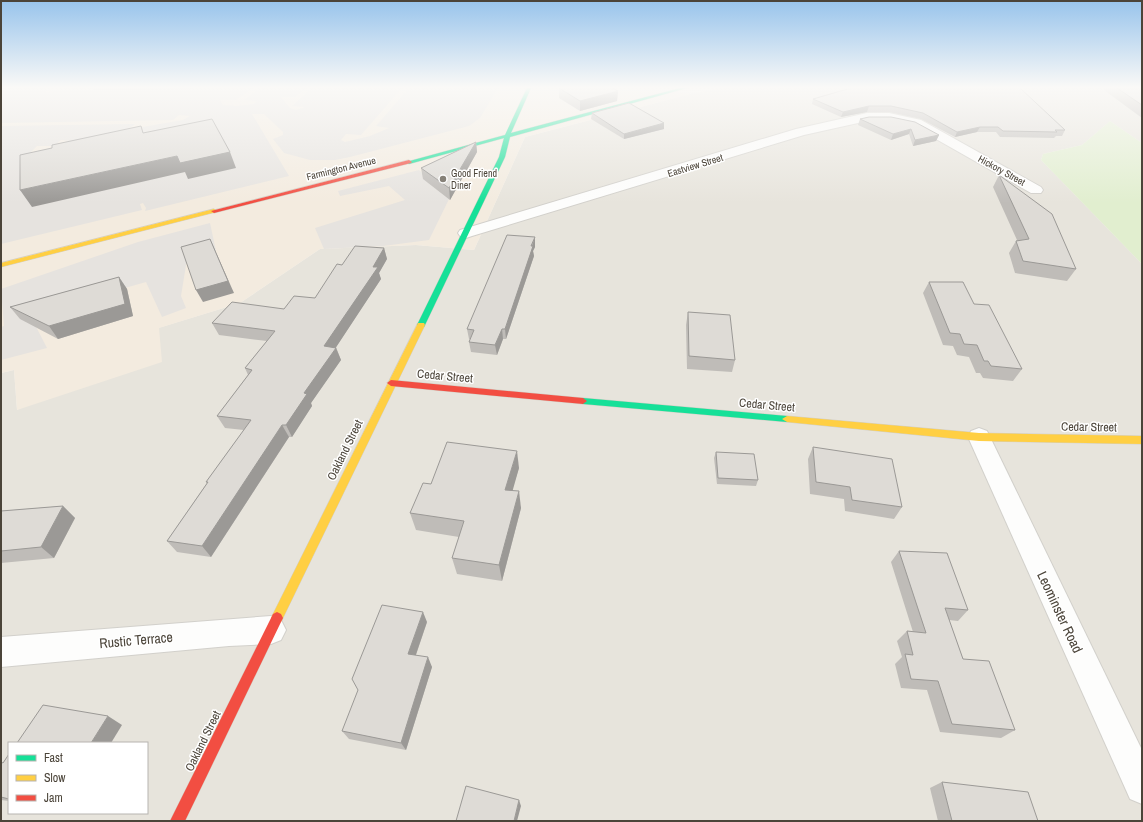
<svg xmlns="http://www.w3.org/2000/svg" width="1143" height="822" font-family="'Archivo Narrow',sans-serif">
  <style>
    .residential { fill: #e7e4dc; fill-rule: evenodd }
    .commercial { fill: #f3ebdf }
    .green { fill: #e1eecf }
    .parking { fill: #e6e3df; fill-rule: evenodd }
    .lines { fill: none; stroke-linecap: round; stroke-linejoin: round }
    .street-casing { stroke: #d2d0cb; stroke-width: 2 }
    .fast-casing { stroke: #d3cfc5; stroke-width: 1 }
    .slow-casing { stroke: #d3cfc5; stroke-width: 1 }
    .jam-casing { stroke: #d3cfc5; stroke-width: 1 }
    .street { fill: #fdfdfc; fill-rule: evenodd }
    .fast { fill: #16e098; fill-rule: evenodd }
    .slow { fill: #ffcf43; fill-rule: evenodd }
    .jam { fill: #f24e42; fill-rule: evenodd }
    .wall { fill: #bfbcb8 }
    .shaded-wall { fill: #9b9996 }
    .building { fill: #dedbd6; stroke: #9b9996 }
    .poi-dot { fill: #868178; stroke: #fff; stroke-width: 1.5 }
    .labels { text-anchor: middle; stroke-width: 3; stroke-linejoin: round; paint-order: stroke }
    .far-street-label { font-size: 10px; fill: #4b4439; stroke: #fff }
    .far-poi-label { font-size: 10px; fill: #4b4439; stroke: #fff; text-anchor: start }
    .street-label { font-size: 12px; fill: #4b4439; stroke: #fff }
    .near-street-label { font-size: 14px; fill: #4b4439; stroke: #fff }
  </style>
  <rect width="100%" height="100%" fill="#f4f2ee"/>
  <path class="residential" d="M720,88H1142V143L1110,121L1082,145L1043,154L1041,160L1142,264V821H1V373L14,370L17,410L158,328L240,303L320,249L416,245L474,250L525,137L690,94ZM9,743H147V813H9Z"/>
  <path class="commercial" d="M1,88H646L690,94L525,137L474,250L416,245L320,249L240,303L159,328L162,362L17,410L14,370L1,373Z"/>
  <path class="green" d="M1110,121L1142,143V264L1041,160L1043,154L1082,145Z"/>
  <g class="parking">
    <path d="M1,88H49L45,91L47,92L55,91L61,88H98L95,90L253,88L236,100H220L223,105L237,106L254,104L256,101L244,100L260,88H306L295,97H281L290,108L296,110L305,107L292,106L312,88H402L361,135L346,134L341,140L345,142L370,136L389,128L376,126L409,88H498L480,118L469,126L350,157L335,160H310L284,153L273,139L283,135V132L264,114H252L289,176L145,211L146,208L143,203L140,204L142,210L1,244V126L135,124L130,128L131,129L183,120L190,116L179,115L173,120L1,123ZM61,140L71,141L65,144L30,153L37,146H54Z"/>
    <path d="M419,170L450,197L429,240L383,246L324,249L315,228L405,200L389,186L340,196L338,191Z"/>
    <path d="M210,223L216,251L187,259L181,296L186,308L162,317L146,282L30,315L47,348L1,360V327L4,326L1,289L138,242Z"/>
  </g>
  <g class="lines">
    <g class="street-casing">
      <g id="street">
        <path d="M867,113H889L921,120L1041,187L1043,190L1041,193H1031L913,126L889,121H867L804,135L472,236L466,238L460,236L458,233L460,230L796,129Z"/>
        <path d="M979,428L987,431L990,437L1142,750V804L1130,799L968,437L971,431Z"/>
        <path d="M271,616L281,620L286,630L281,640L271,644L229,646L1,667V637Z"/>
      </g>
    </g>
    <g class="fast-casing">
      <g id="fast">
        <path d="M527,88H531L511,133L680,88H687L510,137L505,157L425,325L424,327H418L417,325L499,157L504,138L409,164L406,162L505,135Z"/>
        <path d="M583,398L787,416L792,419L787,422L583,404L579,401Z"/>
      </g>
    </g>
    <g class="slow-casing">
      <g id="slow">
        <path d="M214,209L217,211L216,212L1,267V263Z"/>
        <path d="M418,323H424L425,325L281,622L277,624L273,622L271,618L273,614Z"/>
        <path d="M787,416L979,433L1142,436V444L979,441L787,422L782,419Z"/>
      </g>
    </g>
    <g class="jam-casing">
      <g id="jam">
        <path d="M409,160L412,162L411,163L214,213L211,211Z"/>
        <path d="M391,380L583,398L587,401L583,404L391,386L387,383Z"/>
        <path d="M277,612L281,614L283,618L281,622L185,821H170L273,614Z"/>
      </g>
    </g>
    <use href="#street" class="street"/>
    <use href="#fast" class="fast"/>
    <use href="#slow" class="slow"/>
    <use href="#jam" class="jam"/>
  </g>
  <g class="wall">
    <path d="M93,88H193L192,89L95,90Z"/>
    <path d="M559,88L618,91L617,101L580,111L559,98Z"/>
    <path d="M851,88L1065,130L1062,136H1056L1054,138L1000,137L996,132H977L955,137L921,119L889,112H867L841,117L812,104L813,99Z"/>
    <path d="M1105,88H1142V118L1104,90Z"/>
    <path d="M592,113L664,123V129L624,139L591,119Z"/>
    <path d="M869,117L939,135L936,141L913,146L909,134L891,140L858,125L860,119Z"/>
    <path d="M476,142L477,152L450,200L423,179L421,168Z"/>
    <path d="M999,175L1076,269L1067,281L1015,273L1009,253L1016,241L1017,240L993,187Z"/>
    <path d="M535,237V247L533,251L534,256L506,339H503L497,355L471,352L469,342L470,339H469L467,329Z"/>
    <path d="M384,248L387,259L379,273L381,279L336,347L341,360L311,403L312,406L292,437H289L211,557L177,552L167,541L207,483L206,482L244,430L225,428L217,416L248,375L245,368L267,341L219,335L212,323L284,309L315,298L342,265Z"/>
    <path d="M119,277L127,289L133,316L58,339L20,319L10,307Z"/>
    <path d="M929,282L974,304L1022,369L1013,381L983,378L980,373H976L969,357L957,355L953,346L943,345L923,293Z"/>
    <path d="M688,312L735,360L732,372L687,369L686,325Z"/>
    <path d="M813,447L902,507L894,519L845,511L844,499L810,494L808,459Z"/>
    <path d="M716,452L758,480L756,486L717,484L714,458Z"/>
    <path d="M519,468L512,490L521,508L502,581L457,574L452,558L459,537L416,530L410,513L431,484Z"/>
    <path d="M63,506L75,518L54,558L1,563V511Z"/>
    <path d="M899,551L968,610L958,621L949,620L963,659L1015,730L1001,738L940,732L927,690L901,688L895,664L902,657L897,641L907,631L913,632L891,562Z"/>
    <path d="M427,622L416,655L432,667L406,750L349,739L342,731Z"/>
    <path d="M9,754V801L1,800V762L3,763Z"/>
    <path d="M942,782L1038,821H938L930,788Z"/>
  </g>
  <g class="shaded-wall">
    <path d="M618,91L617,101L580,111V101Z"/>
    <path d="M869,106L867,112L841,117L843,112Z"/>
    <path d="M664,123V129L624,139V134Z"/>
    <path d="M980,127L977,132L955,137L957,132Z"/>
    <path d="M911,129L909,134L891,140L893,134Z"/>
    <path d="M939,135L936,141L913,146L915,140Z"/>
    <path d="M476,142L477,152L450,200L449,188Z"/>
    <path d="M230,152L236,168L188,179L185,172L32,207L20,190L177,156Z"/>
    <path d="M535,237V247L533,251L534,256L506,339L505,329Z"/>
    <path d="M210,239L234,293L203,302L196,290Z"/>
    <path d="M384,248L387,259L379,273L381,279L329,358L336,348L341,360L311,403L312,406L292,437L286,425L304,393L324,346Z"/>
    <path d="M119,277L127,289L133,316L58,339L49,326Z"/>
    <path d="M502,329L503,339L497,355L495,345Z"/>
    <path d="M282,425L289,437L211,557L202,546Z"/>
    <path d="M517,451L519,468L508,507L505,490Z"/>
    <path d="M519,491L521,508L502,581L499,565Z"/>
    <path d="M63,506L75,518L54,558L41,547Z"/>
    <path d="M423,612L427,622L413,663L408,654Z"/>
    <path d="M428,657L432,667L406,750L401,743Z"/>
    <path d="M108,716L122,725L111,743H91Z"/>
    <path d="M519,800L521,806L517,821H514Z"/>
  </g>
  <g class="building">
    <path d="M559,88H612L618,91L580,101Z"/>
    <path d="M851,88H1020L1065,130H1055L1057,132L1003,131L998,127H980L957,132L923,113L891,106H869L843,112L813,99Z"/>
    <path d="M1117,88H1142V105Z"/>
    <path d="M629,103L664,123L624,134L592,113Z"/>
    <path d="M869,117H891L915,122L939,135L915,140L911,129L893,134L860,119Z"/>
    <path d="M212,119L230,152L180,163L177,156L20,190V155L52,148V145L141,126L143,133Z"/>
    <path d="M476,142L449,188L421,168Z"/>
    <path d="M999,175L1052,214L1076,269L1023,261L1016,241L1029,239Z"/>
    <path d="M507,235L535,237L531,246H533L505,329H502L495,345L469,342L474,330L467,329Z"/>
    <path d="M210,239L228,281L196,290L181,247Z"/>
    <path d="M355,246L384,248L373,267H378L324,346L336,348L304,393L307,394L286,425H282L202,546L167,541L208,482H206L251,420L217,416L252,370L245,368L275,331L212,323L232,302L284,309L294,296L315,298L337,264L342,265Z"/>
    <path d="M119,277L125,304L49,326L10,307Z"/>
    <path d="M929,282H963L974,304L989,305L1022,369L991,366L988,361H984L977,345L964,344L960,334L950,333Z"/>
    <path d="M688,312L730,315L735,360L689,356Z"/>
    <path d="M447,442L517,451L505,490L519,491L499,565L452,558L464,521L410,513L423,483L431,484Z"/>
    <path d="M813,447L892,459L902,507L852,500L850,487L816,482Z"/>
    <path d="M716,452L754,454L758,480L718,478Z"/>
    <path d="M63,506L41,547L1,551V511Z"/>
    <path d="M899,551L947,553L968,610L945,608L963,659L989,661L1015,730L952,724L938,681L911,679L905,654L913,655L907,631L926,633Z"/>
    <path d="M382,605L423,612L408,654L428,657L401,743L342,731L358,690L352,679Z"/>
    <path d="M43,705L108,716L91,743H17Z"/>
    <path d="M9,754V799L1,797V762L3,763Z"/>
    <path d="M942,782L1028,792L1038,821H952Z"/>
    <path d="M466,786L519,800L514,821H456Z"/>
  </g>
  <linearGradient id="sky" x2="0" y2="1"><stop stop-color="#98c4ec"/><stop offset="0.43" stop-color="#faf9f7"/><stop offset="1" stop-color="#faf9f7" stop-opacity="0"/></linearGradient>
  <rect width="1143" height="203" fill="url(#sky)"/>
  <circle class="poi-dot" cx="443" cy="179" r="4"/>
  <g class="labels">
    <g class="far-street-label">
      <text transform="translate(695 165) rotate(-17)" y="4">Eastview Street</text>
      <text transform="translate(341 168) rotate(-14)" y="4">Farmington Avenue</text>
      <text transform="translate(1002 170) rotate(29)" y="4">Hickory Street</text>
    </g>
    <g class="far-poi-label">
      <text x="451" y="177">Good Friend<tspan x="451" dy="12">Diner</tspan></text>
    </g>
    <g class="street-label">
      <text transform="translate(445 376) rotate(5)" y="4">Cedar Street</text>
      <text transform="translate(767 405) rotate(5)" y="4">Cedar Street</text>
      <text transform="translate(1089 427) rotate(1)" y="4">Cedar Street</text>
      <text transform="translate(345 450) rotate(-64)" y="4">Oakland Street</text>
      <text transform="translate(203 741) rotate(-64)" y="4">Oakland Street</text>
    </g>
    <g class="near-street-label">
      <text transform="translate(1060 612) rotate(65)" y="5">Leominster Road</text>
      <text transform="translate(136 640) rotate(-5)" y="5">Rustic Terrace</text>
    </g>
  </g>
  <rect width="1143" height="822" fill="none" stroke="#4b4439" stroke-width="4"/>
  <rect x="8" y="742" width="140" height="72" fill="#ffffff" stroke="#b7b4b0"/>
  <rect x="16" y="755" width="20" height="6" fill="#16e098" stroke="#b7b4b0"/>
  <text x="44" y="762" font-size="12" fill="#4b4439">Fast</text>
  <rect x="16" y="775" width="20" height="6" fill="#ffcf43" stroke="#b7b4b0"/>
  <text x="44" y="782" font-size="12" fill="#4b4439">Slow</text>
  <rect x="16" y="795" width="20" height="6" fill="#f24e42" stroke="#b7b4b0"/>
  <text x="44" y="802" font-size="12" fill="#4b4439">Jam</text>
</svg>
